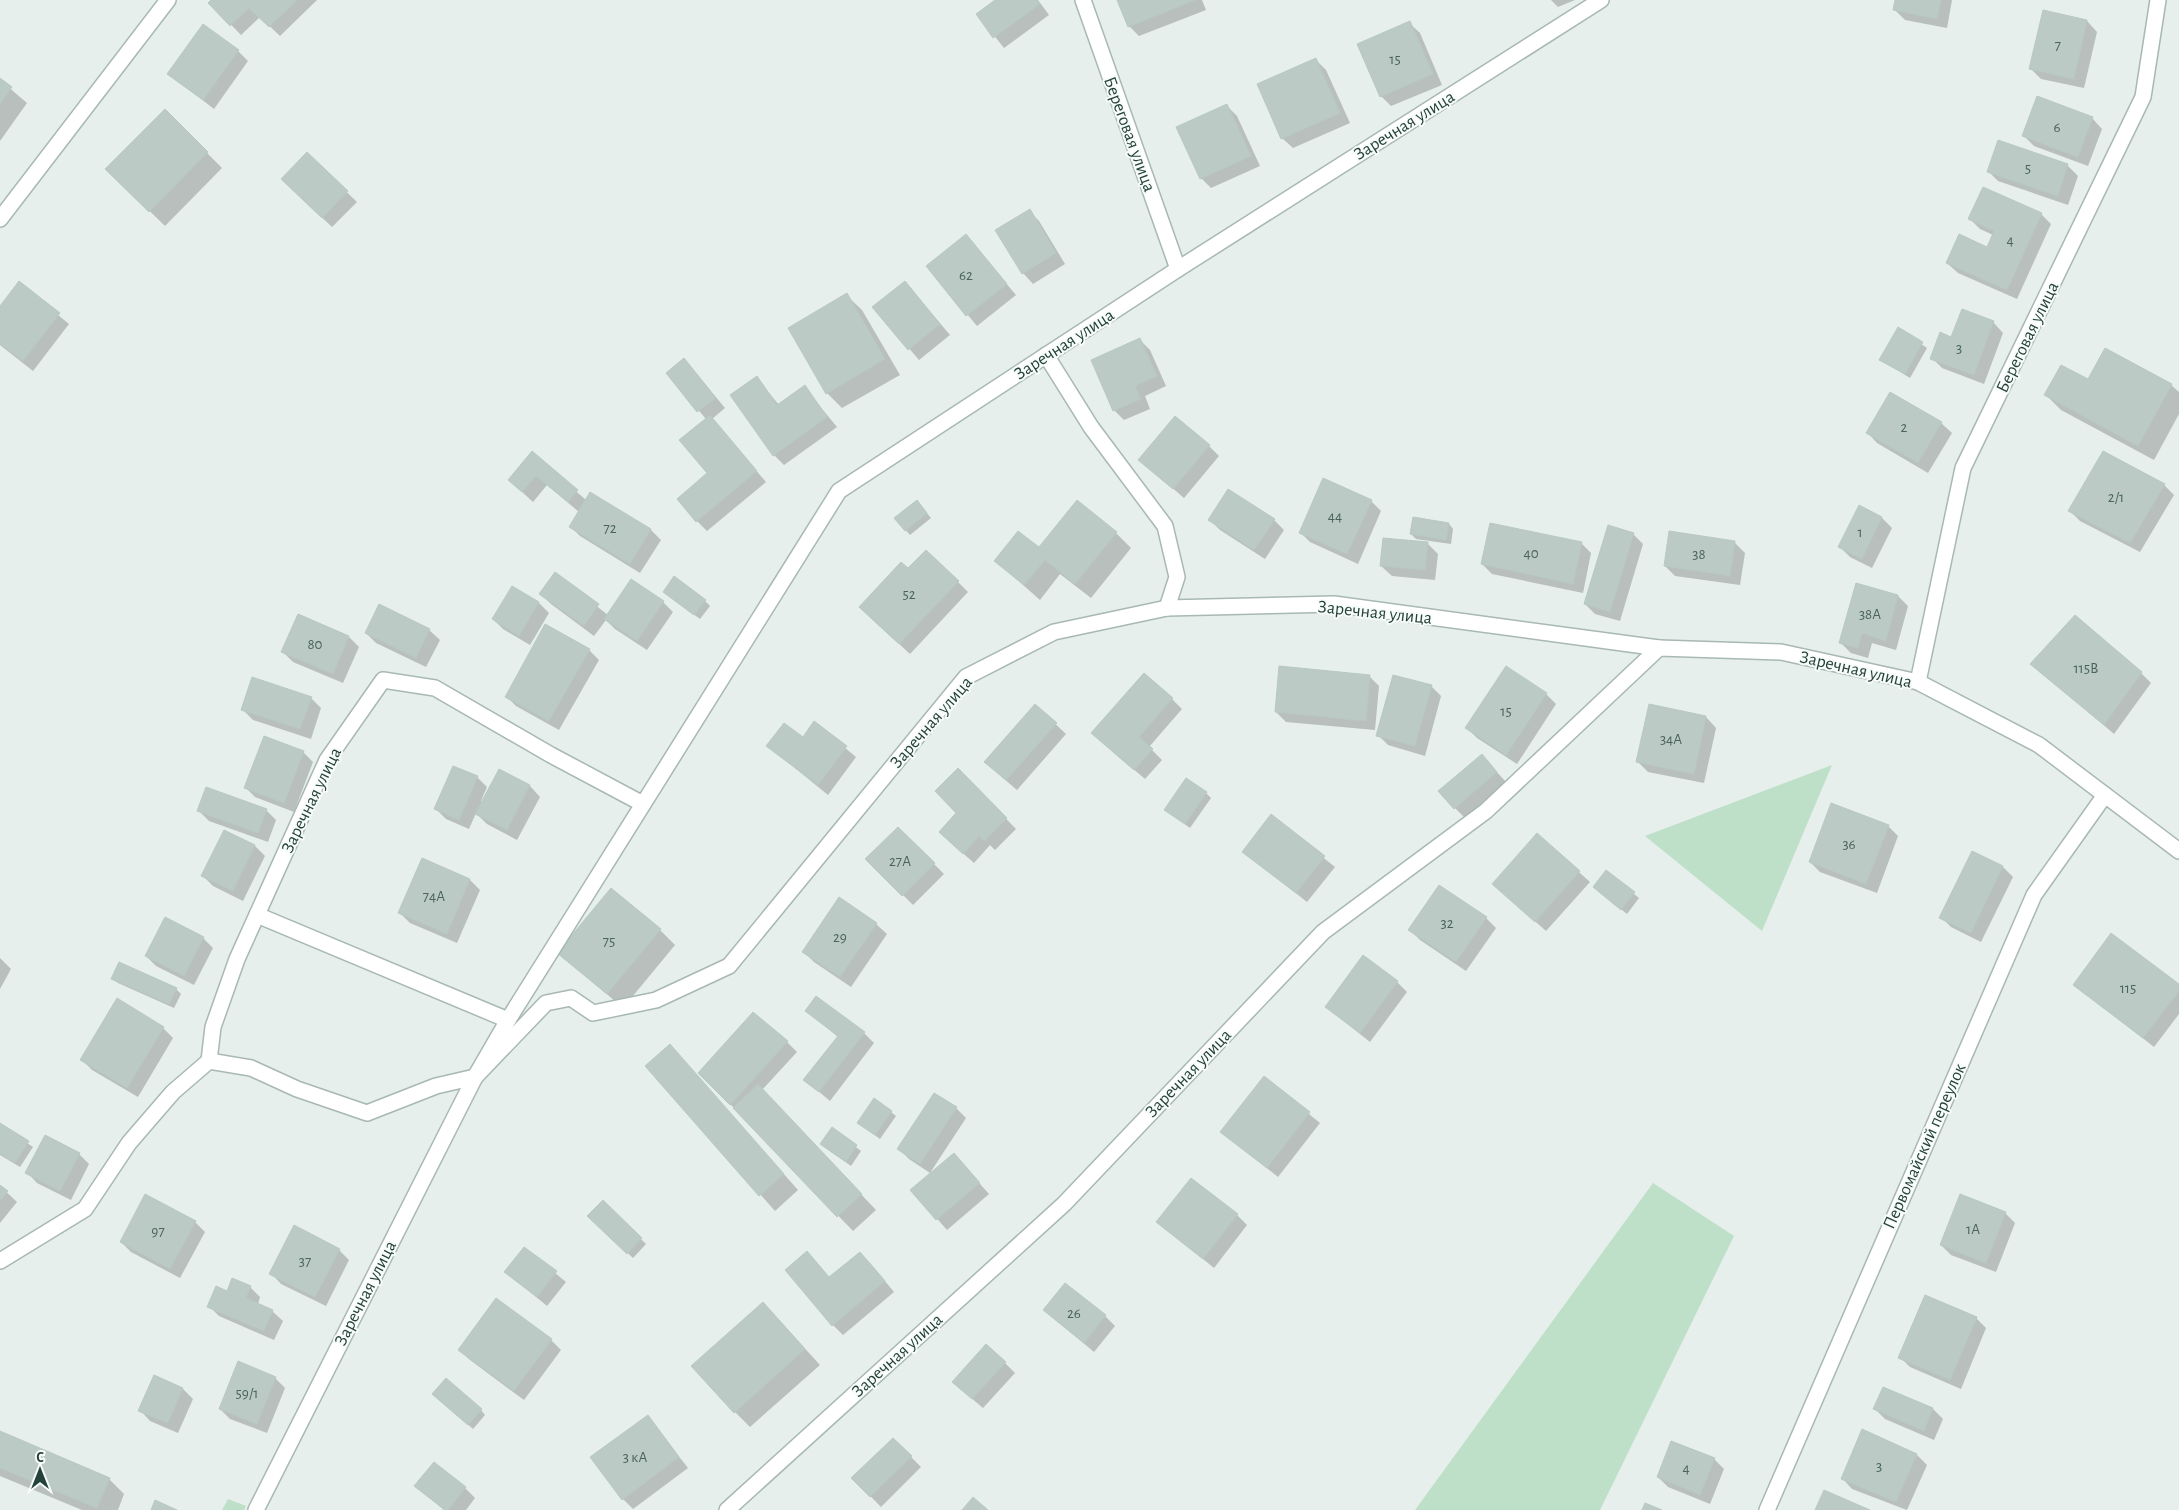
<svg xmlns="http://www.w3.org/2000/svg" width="2179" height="1510" font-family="'Alegreya Sans',sans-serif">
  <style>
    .green { fill: #bfe0c8 }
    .shadow { fill: #0003 }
    .building { fill: #bbcac4; stroke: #b8c9c2 }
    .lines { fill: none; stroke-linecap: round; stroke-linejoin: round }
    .minor-casing { stroke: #a8b8b2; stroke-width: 18 }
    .minor { stroke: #fff; stroke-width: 15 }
    .labels { text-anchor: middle; stroke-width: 4; stroke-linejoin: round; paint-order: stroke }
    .number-label { font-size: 15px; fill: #4a645c }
    .street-label { font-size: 18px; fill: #24423a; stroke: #f7fbf9 }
  </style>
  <rect width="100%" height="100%" fill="#e6efeb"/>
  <g class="green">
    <path d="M1832,765L1762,931L1645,836Z"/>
    <path d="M1653,1183L1734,1236L1600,1510H1415Z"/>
    <path d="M228,1499L246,1506L244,1510H222Z"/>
  </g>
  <g class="shadow">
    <path d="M212,0H317L280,36L260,17L241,35L210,3Z"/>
    <path d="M997,0H1038L1049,15L1004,48L977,14Z"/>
    <path d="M1119,0H1202L1206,10L1139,36L1129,26Z"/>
    <path d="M1551,0H1575L1558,7Z"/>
    <path d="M1896,0H1952L1947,28L1905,20L1894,9Z"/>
    <path d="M2087,21L2097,32L2084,88L2041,79L2031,69Z"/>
    <path d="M1409,23L1420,33L1442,85L1391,106L1381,96Z"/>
    <path d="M238,51L248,61L214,109L169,74Z"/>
    <path d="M1316,60L1326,70L1350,123L1293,148L1282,138Z"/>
    <path d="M0,80L27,103L0,141Z"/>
    <path d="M1227,106L1237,116L1260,166L1211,188L1201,178Z"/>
    <path d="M165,111L222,168L165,226L107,169Z"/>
    <path d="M2092,118L2102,129L2088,166L2034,146L2024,136Z"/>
    <path d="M1999,141L2068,166L2078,176L2068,205L1998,181L1988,171Z"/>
    <path d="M307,154L357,202L332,227L292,189Z"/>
    <path d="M1029,211L1039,221L1065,264L1033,284L1023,273Z"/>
    <path d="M2041,214L2051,224L2017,299L1958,273L1947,263L1988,248L1993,235L1980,229L1970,219Z"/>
    <path d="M966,236L1016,295L977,326L928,267Z"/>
    <path d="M905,282L950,335L919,360L874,307Z"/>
    <path d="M19,283L69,324L33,371L0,345V308Z"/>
    <path d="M846,295L862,310L900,375L842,408L827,393Z"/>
    <path d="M1993,322L2003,333L1984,384L1942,368L1932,358L1952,338Z"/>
    <path d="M1899,329L1927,348L1910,378L1881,360Z"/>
    <path d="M1140,340L1150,350L1166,386L1145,396L1150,409L1124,420L1114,410Z"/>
    <path d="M684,359L725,408L712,419L766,482L707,531L697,521L709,473L706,419L667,373Z"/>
    <path d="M757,378L779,405L804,387L837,427L784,465L774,455Z"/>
    <path d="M2088,381L2171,385L2179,392V414L2154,460L2061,410L2046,395Z"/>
    <path d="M1891,393L1941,423L1952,433L1928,473L1877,443L1867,432Z"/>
    <path d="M1209,446L1219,456L1184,498L1140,460Z"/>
    <path d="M532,453L586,500L591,494L651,530L661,540L640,573L580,536L570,526L579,512L547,485L533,502L509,480Z"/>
    <path d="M2164,485L2174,495L2140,552L2080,521L2070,511Z"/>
    <path d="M1371,501L1381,511L1358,564L1310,542L1300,532Z"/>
    <path d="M921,506L931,518L910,535L895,518Z"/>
    <path d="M1859,507L1882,518L1892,528L1872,568L1850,557L1840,547Z"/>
    <path d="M1210,520H1274L1284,530L1265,559L1220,530Z"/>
    <path d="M1449,524L1453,529L1451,544L1416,539L1411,534Z"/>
    <path d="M1116,533L1131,548L1091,598L1060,574L1040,600L996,561L1039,549Z"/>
    <path d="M1633,534L1643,544L1620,621L1595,614L1585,604Z"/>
    <path d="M1734,542L1745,553L1740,585L1675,576L1665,566Z"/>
    <path d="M1581,543L1591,553L1583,593L1492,574L1482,564Z"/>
    <path d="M1428,544L1438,554L1435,580L1392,576L1381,566Z"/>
    <path d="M908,570L958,582L968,592L910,654L870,617Z"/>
    <path d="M555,574L608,615L663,602L673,612L647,650L615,629L606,620L594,636L551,604L541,594Z"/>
    <path d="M1857,585L1898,596L1908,606L1896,650L1872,643L1868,658L1851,653L1840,642Z"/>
    <path d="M669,596L705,601L710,606L700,619Z"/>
    <path d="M539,603L549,613L530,645L503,629L493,619Z"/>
    <path d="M429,630L440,640L426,667L376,643L366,633Z"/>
    <path d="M349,637L359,647L343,683L293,662L283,652Z"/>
    <path d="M589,650L599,660L559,730L516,706L506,696Z"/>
    <path d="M2032,664L2141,673L2151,683L2114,734Z"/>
    <path d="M1369,676L1379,686L1375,730L1286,722L1276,712Z"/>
    <path d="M1431,686L1441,696L1425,756L1388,745L1378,735Z"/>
    <path d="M1546,694L1556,704L1517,764L1477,738L1467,728Z"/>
    <path d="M311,698L321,708L311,739L253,720L242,709Z"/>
    <path d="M1172,699L1182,709L1149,747L1162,760L1145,779L1103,743Z"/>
    <path d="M1035,705L1066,734L1017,790L996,772Z"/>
    <path d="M1706,717L1716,728L1704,783L1648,772L1637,761Z"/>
    <path d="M815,723L856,757L828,795L768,746L803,738Z"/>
    <path d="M303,752L313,762L294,812L255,797L245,787Z"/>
    <path d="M1482,756L1506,782L1465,818L1455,808Z"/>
    <path d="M958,770L1016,829L995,850L990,845L974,863L950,842L958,813Z"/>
    <path d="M500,771L530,786L540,797L517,840L487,824L476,813L469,829L446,819L436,809L477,777L487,787L481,801L483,802Z"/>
    <path d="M1206,793L1211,798L1190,828L1171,814Z"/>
    <path d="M266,810L276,820L268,842L209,821L199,811Z"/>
    <path d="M1271,816L1335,867L1307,902L1244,852Z"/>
    <path d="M1888,826L1898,836L1877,893L1820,872L1810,862Z"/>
    <path d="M898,828L944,874L913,905L867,859Z"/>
    <path d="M224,832L255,846L265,856L243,901L213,886L203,876Z"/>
    <path d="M1537,835L1590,882L1546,931L1493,884Z"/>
    <path d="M423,860L470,880L480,890L457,943L410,923L400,913Z"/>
    <path d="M2003,867L2013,877L1981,942L1951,927L1941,917Z"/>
    <path d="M1607,872L1639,898L1627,914L1594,887Z"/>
    <path d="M1486,918L1496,928L1466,971L1420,940L1410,930Z"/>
    <path d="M876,924L887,934L851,987L814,962L803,951Z"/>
    <path d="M660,930L675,945L623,1008L559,953Z"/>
    <path d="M203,938L213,948L194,985L156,966L146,956Z"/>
    <path d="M0,958L11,969L0,989Z"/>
    <path d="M113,978L176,989L181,994L174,1008L118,983Z"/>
    <path d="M1397,982L1407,992L1370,1042L1326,1007Z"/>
    <path d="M2074,984L2179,986V1014L2154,1047Z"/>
    <path d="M807,1011L864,1033L874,1043L830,1101L805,1080L838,1037Z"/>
    <path d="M163,1028L173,1038L138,1097L92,1070L82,1060Z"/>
    <path d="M787,1042L797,1052L762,1090L876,1210L853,1231L700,1073Z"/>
    <path d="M670,1046L798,1190L775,1211L647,1066Z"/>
    <path d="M1264,1077L1320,1123L1278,1177L1222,1132Z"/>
    <path d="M956,1108L966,1118L930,1173L909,1159L899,1149Z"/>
    <path d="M891,1112L896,1116L880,1139L858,1123Z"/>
    <path d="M0,1125L33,1147L20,1167L0,1155Z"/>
    <path d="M832,1129L861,1151L851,1166L826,1148Z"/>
    <path d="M79,1154L89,1164L71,1200L37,1183L27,1172Z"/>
    <path d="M954,1155L989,1194L947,1230L912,1190Z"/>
    <path d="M0,1186L17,1202L0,1223Z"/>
    <path d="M603,1202L646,1244L633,1258L589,1216Z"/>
    <path d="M2005,1213L2015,1223L1996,1272L1951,1255L1941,1245Z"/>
    <path d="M1237,1215L1247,1225L1214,1268L1158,1222Z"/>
    <path d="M195,1222L205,1232L180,1278L131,1252L121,1242Z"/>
    <path d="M525,1248L566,1282L547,1306L506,1272Z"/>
    <path d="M339,1250L349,1260L326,1306L281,1284L271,1273Z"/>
    <path d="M807,1253L830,1278L870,1263L894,1292L843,1335L833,1325Z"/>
    <path d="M250,1287L260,1297L258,1304L272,1311L283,1321L274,1340L219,1316L209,1306L227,1292Z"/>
    <path d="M1044,1310L1105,1316L1115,1326L1094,1352Z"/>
    <path d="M1976,1318L1986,1328L1961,1389L1910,1367L1900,1357Z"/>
    <path d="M778,1319L820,1365L750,1427L735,1412Z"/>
    <path d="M551,1340L561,1350L524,1400L470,1360L459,1350Z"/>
    <path d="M1005,1363L1015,1373L983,1408L964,1392Z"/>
    <path d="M275,1378L285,1388L267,1433L230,1419L220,1409Z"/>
    <path d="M1884,1388L1933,1409L1943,1419L1934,1440L1885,1419L1875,1409Z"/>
    <path d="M183,1389L193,1399L178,1433L150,1421L140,1410Z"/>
    <path d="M439,1399L481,1410L485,1415L473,1429Z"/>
    <path d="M647,1416L688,1468L633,1509L623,1499Z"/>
    <path d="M0,1433L109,1479L124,1494L118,1510H82L0,1476Z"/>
    <path d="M893,1439L921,1467L881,1507L853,1478Z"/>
    <path d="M1917,1455L1927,1465L1907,1510L1852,1489L1842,1478Z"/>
    <path d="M1714,1459L1724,1469L1710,1504L1668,1487L1658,1477Z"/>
    <path d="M416,1486L465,1488L475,1498L466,1510H444Z"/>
  </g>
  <g class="building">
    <path d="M211,0H297L269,27L249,8L230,26L208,3Z"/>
    <path d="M995,0H1037L1040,4L993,38L976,14Z"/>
    <path d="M1117,0H1195L1128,27Z"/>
    <path d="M1895,0H1941L1937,19L1893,10Z"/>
    <path d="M2043,10L2087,20L2074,79L2029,69Z"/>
    <path d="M1410,21L1433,74L1380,97L1357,44Z"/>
    <path d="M203,24L239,50L203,100L167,74Z"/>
    <path d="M1316,58L1340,113L1281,139L1257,84Z"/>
    <path d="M0,78L12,87L0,104Z"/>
    <path d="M2037,96L2093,117L2078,157L2022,136Z"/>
    <path d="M1227,104L1251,156L1200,179L1176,127Z"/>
    <path d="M165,109L208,152L149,212L105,169Z"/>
    <path d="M1998,140L2068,164L2058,196L1987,172Z"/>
    <path d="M307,152L348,191L322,218L281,179Z"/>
    <path d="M1983,187L2042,213L2007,290L1946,263L1959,234L1987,247L1994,231L1968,219Z"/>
    <path d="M1030,209L1056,253L1022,274L995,230Z"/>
    <path d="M966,234L1007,284L966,316L926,266Z"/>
    <path d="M19,281L60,313L23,361L0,344V306Z"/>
    <path d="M905,281L940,324L908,350L872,307Z"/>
    <path d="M847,293L885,359L826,394L788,328Z"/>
    <path d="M1962,309L1994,321L1974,375L1930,359L1940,332L1951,337Z"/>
    <path d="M1898,327L1923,342L1905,374L1879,360Z"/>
    <path d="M1140,338L1157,376L1135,386L1141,399L1113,411L1091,360Z"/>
    <path d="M2105,348L2172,384L2138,446L2044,395L2061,365L2088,379Z"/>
    <path d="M684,358L716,398L697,412L666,373Z"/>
    <path d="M757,376L777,405L805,385L827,417L773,456L730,395Z"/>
    <path d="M1890,392L1942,422L1918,463L1866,433Z"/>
    <path d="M710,415L757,471L696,522L677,499L707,473L679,440Z"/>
    <path d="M1175,416L1210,445L1173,489L1138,460Z"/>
    <path d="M532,451L578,490L568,502L536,476L522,492L508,480Z"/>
    <path d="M2103,451L2165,484L2130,543L2068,511Z"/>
    <path d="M1323,478L1372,500L1347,554L1299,533Z"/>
    <path d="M1228,489L1275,519L1254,550L1208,520Z"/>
    <path d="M590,492L651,529L630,564L569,527Z"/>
    <path d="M917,500L927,513L905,531L894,518Z"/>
    <path d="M1077,500L1117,532L1075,584L1045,560L1024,585L994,561L1018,531L1039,547Z"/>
    <path d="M1859,505L1882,517L1862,559L1838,547Z"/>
    <path d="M1413,517L1449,523L1446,540L1410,534Z"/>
    <path d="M1490,523L1582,542L1573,584L1481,564Z"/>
    <path d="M1608,525L1634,533L1610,612L1584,604Z"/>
    <path d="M1669,531L1735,541L1730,576L1664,566Z"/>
    <path d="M1383,538L1428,542L1425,570L1380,566Z"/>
    <path d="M926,550L959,581L899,644L859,607L901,562L908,568Z"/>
    <path d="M555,572L599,604L584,626L539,594Z"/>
    <path d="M674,576L706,600L694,615L663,592Z"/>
    <path d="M631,579L664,601L637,641L604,619Z"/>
    <path d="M1856,583L1898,595L1886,641L1862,633L1858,648L1839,643Z"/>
    <path d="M512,586L539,602L519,636L492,619Z"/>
    <path d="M379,604L430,629L416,658L365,633Z"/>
    <path d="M298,614L349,636L333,674L281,652Z"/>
    <path d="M2075,615L2142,672L2104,725L2030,664Z"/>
    <path d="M545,624L590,649L549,721L505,697Z"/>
    <path d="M1279,666L1370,675L1366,721L1275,712Z"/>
    <path d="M1506,666L1547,693L1506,755L1465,728Z"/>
    <path d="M1144,673L1173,698L1139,737L1153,749L1134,770L1091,733Z"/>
    <path d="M1393,675L1432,685L1415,746L1376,736Z"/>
    <path d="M252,677L312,697L300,729L241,710Z"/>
    <path d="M1035,704L1057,723L1006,780L984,762Z"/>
    <path d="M1649,704L1706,716L1694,774L1636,762Z"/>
    <path d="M814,721L847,746L818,785L766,746L784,723L803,737Z"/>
    <path d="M264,736L304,751L284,803L244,788Z"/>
    <path d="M1482,754L1497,772L1454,809L1438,791Z"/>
    <path d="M453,766L478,776L459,820L434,809Z"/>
    <path d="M958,768L1007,818L984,841L979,836L963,854L939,832L956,813L935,791Z"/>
    <path d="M499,769L530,785L507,830L475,814Z"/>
    <path d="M1186,778L1207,792L1185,824L1164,810Z"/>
    <path d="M206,787L267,809L258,833L197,811Z"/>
    <path d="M1831,803L1889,825L1866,884L1809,862Z"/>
    <path d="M1271,814L1325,856L1296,893L1242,852Z"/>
    <path d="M898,827L935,863L902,896L865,859Z"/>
    <path d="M224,830L255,845L233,891L201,876Z"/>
    <path d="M1537,833L1580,871L1535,922L1492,884Z"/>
    <path d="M1972,851L2003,866L1971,933L1939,918Z"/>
    <path d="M422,858L470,879L447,934L398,913Z"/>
    <path d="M1606,870L1635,892L1621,910L1593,887Z"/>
    <path d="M1439,885L1487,917L1456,962L1408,930Z"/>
    <path d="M611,888L661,929L607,994L557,953Z"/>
    <path d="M839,897L877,923L840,977L802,952Z"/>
    <path d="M165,917L204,937L184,976L145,956Z"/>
    <path d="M2111,933L2179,984V991L2143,1038L2073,985Z"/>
    <path d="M1363,955L1398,981L1360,1033L1325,1007Z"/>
    <path d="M119,962L177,988L169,1004L111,979Z"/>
    <path d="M816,996L865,1032L819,1092L803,1080L838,1036L805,1011Z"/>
    <path d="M117,998L164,1027L127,1088L80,1060Z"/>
    <path d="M753,1012L788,1041L730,1105L698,1073Z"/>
    <path d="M670,1044L784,1174L759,1196L645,1066Z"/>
    <path d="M1264,1076L1310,1112L1267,1168L1220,1132Z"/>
    <path d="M758,1084L862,1194L837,1217L733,1108Z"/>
    <path d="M934,1093L957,1107L920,1164L897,1149Z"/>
    <path d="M874,1098L892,1111L875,1135L857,1123Z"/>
    <path d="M0,1123L29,1141L15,1163L0,1154Z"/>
    <path d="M832,1127L857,1145L846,1162L820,1144Z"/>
    <path d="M45,1135L80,1153L60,1191L25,1173Z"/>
    <path d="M954,1153L980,1183L936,1220L910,1190Z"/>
    <path d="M1191,1178L1238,1214L1203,1259L1156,1222Z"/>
    <path d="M0,1185L8,1191L0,1201Z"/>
    <path d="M145,1194L196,1221L170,1269L120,1242Z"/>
    <path d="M1960,1194L2006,1212L1986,1263L1940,1245Z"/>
    <path d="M603,1200L642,1238L627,1254L587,1216Z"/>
    <path d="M294,1225L340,1249L315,1297L269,1274Z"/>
    <path d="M524,1247L557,1271L537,1297L504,1272Z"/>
    <path d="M807,1251L829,1277L860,1252L885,1281L832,1326L785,1270Z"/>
    <path d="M232,1278L251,1286L246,1298L273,1310L264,1331L207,1307L216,1286L227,1291Z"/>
    <path d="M1065,1283L1106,1315L1084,1343L1043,1310Z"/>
    <path d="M1925,1295L1977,1317L1950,1380L1898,1358Z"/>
    <path d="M496,1298L552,1339L514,1391L458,1350Z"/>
    <path d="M763,1302L805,1349L734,1413L691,1366Z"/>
    <path d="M986,1344L1006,1362L972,1399L952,1382Z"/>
    <path d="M238,1361L276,1377L257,1424L219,1409Z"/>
    <path d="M154,1375L183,1388L168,1423L138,1411Z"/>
    <path d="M446,1378L482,1409L468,1425L432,1394Z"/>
    <path d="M1883,1387L1933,1408L1924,1431L1873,1409Z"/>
    <path d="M648,1415L679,1457L622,1500L590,1457Z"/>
    <path d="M1862,1429L1917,1454L1896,1502L1841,1479Z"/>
    <path d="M0,1431L110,1478L97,1508L0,1468Z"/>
    <path d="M893,1438L912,1456L870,1497L851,1478Z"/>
    <path d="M1671,1441L1715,1458L1700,1495L1657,1477Z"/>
    <path d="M434,1462L466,1487L448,1510H445L414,1486Z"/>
    <path d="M1824,1490L1870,1510H1815Z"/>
    <path d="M973,1497L988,1510H962Z"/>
    <path d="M155,1500L177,1510H151Z"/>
    <path d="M1645,1503L1662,1510H1642Z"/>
  </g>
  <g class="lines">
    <g class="minor-casing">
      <g id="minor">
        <path d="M1083,0L1178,269"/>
        <path d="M0,219L168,0"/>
        <path d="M1046,355L1091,427L1165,526L1177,577L1167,608"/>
        <path d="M1918,682L1963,468L2143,97L2158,0"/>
        <path d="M257,915L508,1020"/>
        <path d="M209,1061L213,1027L237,959L327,760L383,680L435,688L551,755L643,804"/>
        <path d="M0,1261L85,1209L129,1143L173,1092L209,1061L251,1068L297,1089L367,1113L436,1086L475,1077L546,1003L571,998L593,1013L656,1000L729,966L966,677L1054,632L1167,608L1334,604L1659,648"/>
        <path d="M256,1510L475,1077L508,1020L839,491L1178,269L1601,0"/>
        <path d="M727,1510L1064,1204L1323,932L1486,811L1659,648L1781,652L1918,682L2039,745L2179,851"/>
        <path d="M1767,1510L2034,895L2105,795"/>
      </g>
    </g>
    <use href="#minor" class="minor"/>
  </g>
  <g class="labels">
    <g class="number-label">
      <text x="2058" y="50">7</text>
      <text x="1395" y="64">15</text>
      <text x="2057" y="132">6</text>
      <text x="2028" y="173">5</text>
      <text x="2010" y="245">4</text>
      <text x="966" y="280">62</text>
      <text x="1959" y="353">3</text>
      <text x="1904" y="432">2</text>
      <text x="2116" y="502">2/1</text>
      <text x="1335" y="521">44</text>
      <text x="610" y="533">72</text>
      <text x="1860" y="537">1</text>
      <text x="1531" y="558">40</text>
      <text x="1699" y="559">38</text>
      <text x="909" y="599">52</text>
      <text x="1870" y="619">38А</text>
      <text x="315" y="649">80</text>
      <text x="2086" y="673">115В</text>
      <text x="1506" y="716">15</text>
      <text x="1671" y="744">34А</text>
      <text x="1849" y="849">36</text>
      <text x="900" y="866">27А</text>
      <text x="434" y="901">74А</text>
      <text x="1447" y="928">32</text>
      <text x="840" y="942">29</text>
      <text x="609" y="946">75</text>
      <text x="2128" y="993">115</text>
      <text x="1973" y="1234">1А</text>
      <text x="158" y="1236">97</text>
      <text x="305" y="1266">37</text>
      <text x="1074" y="1318">26</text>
      <text x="247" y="1398">59/1</text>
      <text x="635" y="1462">3 кА</text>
      <text x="1879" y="1471">3</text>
      <text x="1686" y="1473">4</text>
    </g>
    <g class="street-label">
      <text transform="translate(1404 125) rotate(-32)" y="6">Заречная улица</text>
      <text transform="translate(1130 134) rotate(70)" y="6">Береговая улица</text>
      <text transform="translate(2027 337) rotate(-64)" y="6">Береговая улица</text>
      <text transform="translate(1064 344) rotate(-33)" y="6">Заречная улица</text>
      <text transform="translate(1375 612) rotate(6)" y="6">Заречная улица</text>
      <text transform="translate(1856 669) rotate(13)" y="6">Заречная улица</text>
      <text transform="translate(931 722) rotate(-49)" y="6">Заречная улица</text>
      <text transform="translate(311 800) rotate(-64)" y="6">Заречная улица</text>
      <text transform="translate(1188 1073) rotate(-46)" y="6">Заречная улица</text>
      <text transform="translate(1924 1146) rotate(-66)" y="6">Первомайский переулок</text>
      <text transform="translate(365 1293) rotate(-63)" y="6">Заречная улица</text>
      <text transform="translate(897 1355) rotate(-42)" y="6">Заречная улица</text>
    </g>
  </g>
  <g transform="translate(40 1470)" stroke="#f7fbf9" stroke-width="4" paint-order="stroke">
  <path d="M0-4L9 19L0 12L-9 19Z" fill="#24423a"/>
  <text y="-8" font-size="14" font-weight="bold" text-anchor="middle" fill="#24423a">С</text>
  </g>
</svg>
